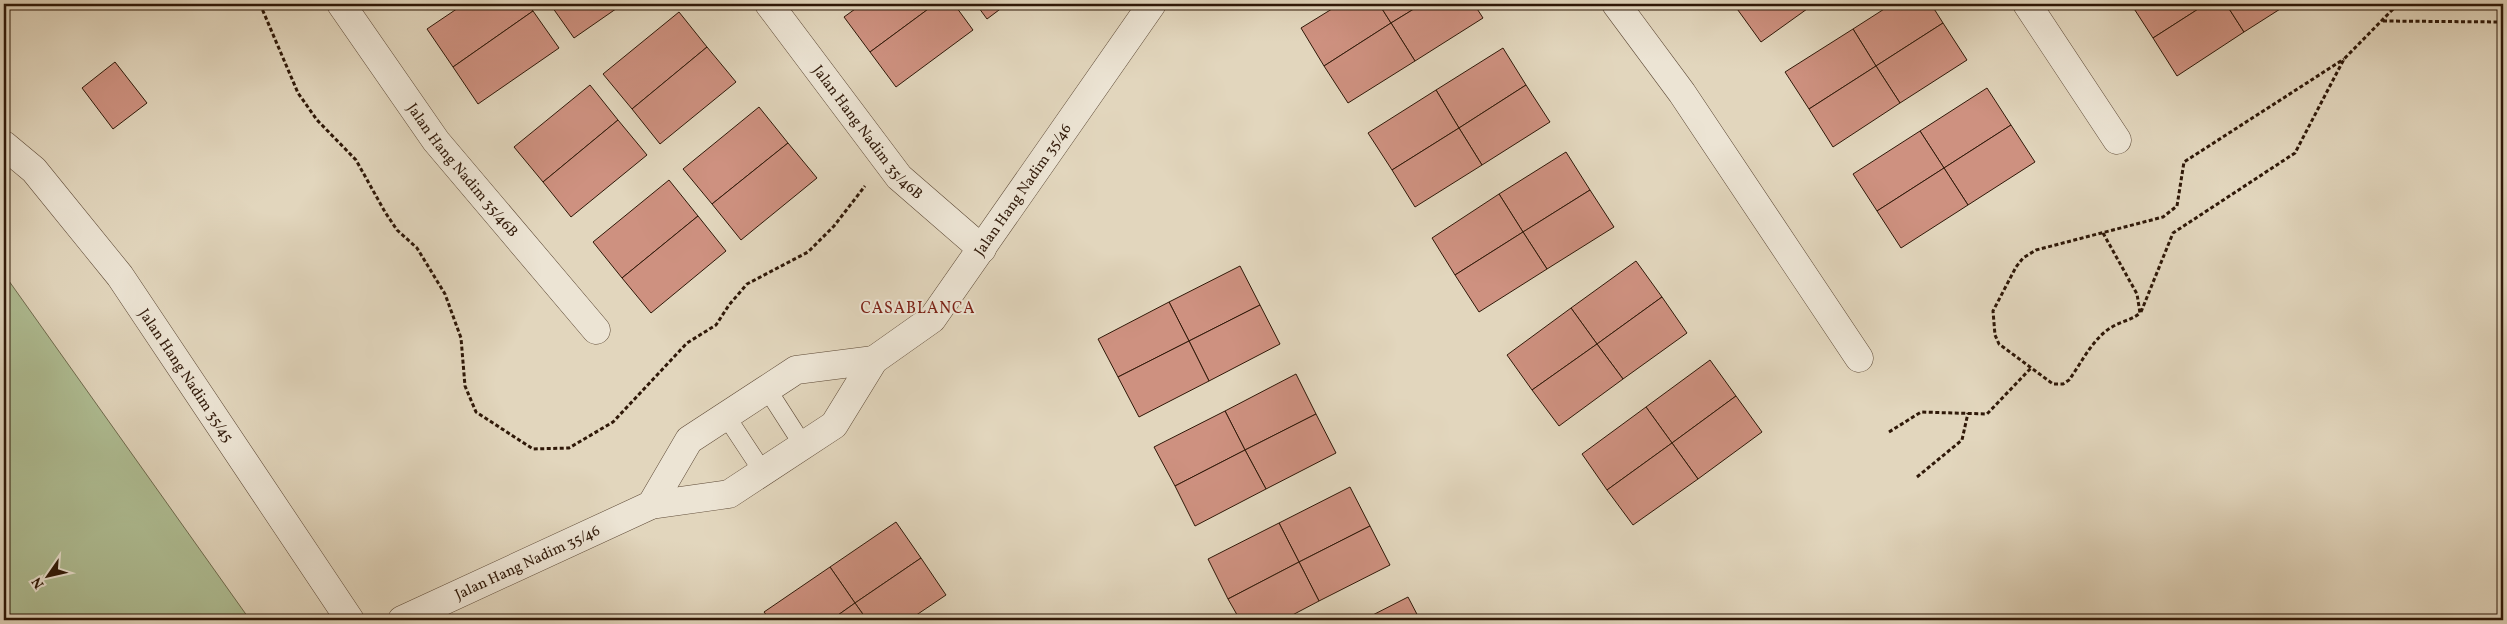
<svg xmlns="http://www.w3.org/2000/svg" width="2507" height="624" font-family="Vollkorn,serif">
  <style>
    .green { fill: #afbe94; stroke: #6f6b4e }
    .building { fill: #ce9180; stroke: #2f1808 }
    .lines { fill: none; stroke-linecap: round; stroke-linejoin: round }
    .service-casing { stroke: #5c4835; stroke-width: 19 }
    .minor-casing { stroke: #5c4835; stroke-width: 29 }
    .tertiary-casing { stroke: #5c4835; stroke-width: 29 }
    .path { stroke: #2f1808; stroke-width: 3; stroke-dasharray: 4 2.5; stroke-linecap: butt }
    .service { stroke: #ece4d4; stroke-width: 18 }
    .minor { stroke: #ece4d4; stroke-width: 28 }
    .tertiary { stroke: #ece4d4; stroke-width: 28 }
    .labels { text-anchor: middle; stroke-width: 4; stroke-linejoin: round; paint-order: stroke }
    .street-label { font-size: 15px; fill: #2f1808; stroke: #ece4d4 }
    .neighbourhood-label { font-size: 16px; letter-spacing: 1px; fill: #7a1f14; stroke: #ece4d4 }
  </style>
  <rect width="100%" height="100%" fill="#e2d6bd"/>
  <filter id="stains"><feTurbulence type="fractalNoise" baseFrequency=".004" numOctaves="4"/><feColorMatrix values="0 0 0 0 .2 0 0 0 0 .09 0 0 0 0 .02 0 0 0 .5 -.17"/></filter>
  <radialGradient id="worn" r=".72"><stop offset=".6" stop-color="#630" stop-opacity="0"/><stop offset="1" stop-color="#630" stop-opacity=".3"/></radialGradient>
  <path class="green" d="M4,274L250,620H4Z"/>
  <g class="building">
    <path d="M464,4H528L533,11L453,67L427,29Z"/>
    <path d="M550,4H623L574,38Z"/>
    <path d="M862,4H935L870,52L844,17Z"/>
    <path d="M935,4H954L973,30L896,87L870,52Z"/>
    <path d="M976,4H1007L987,19Z"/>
    <path d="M1340,4H1379L1391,23L1324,66L1301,28Z"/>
    <path d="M1379,4H1422L1391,23Z"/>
    <path d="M1422,4H1474L1483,18L1415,61L1391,23Z"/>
    <path d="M1738,4H1814L1761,42L1735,6Z"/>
    <path d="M1892,4H1931L1943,23L1876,66L1853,29Z"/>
    <path d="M2131,4H2206L2153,38Z"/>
    <path d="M2206,4H2226L2244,32L2177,76L2153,38Z"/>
    <path d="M2226,4H2288L2244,32Z"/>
    <path d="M533,11L559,48L478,104L453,67Z"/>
    <path d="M679,12L707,47L632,109L603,74Z"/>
    <path d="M1391,23L1415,61L1348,103L1324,66Z"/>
    <path d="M1943,23L1967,60L1900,103L1876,66Z"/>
    <path d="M1853,29L1876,66L1809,109L1785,72Z"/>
    <path d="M707,47L736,82L660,144L632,109Z"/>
    <path d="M1503,48L1526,85L1459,128L1436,90Z"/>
    <path d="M115,62L147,103L113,129L82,88Z"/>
    <path d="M1876,66L1900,103L1833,147L1809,109Z"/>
    <path d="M590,85L618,120L543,182L514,147Z"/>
    <path d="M1526,85L1550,122L1482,165L1459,128Z"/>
    <path d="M1987,88L2011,125L1944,168L1920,131Z"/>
    <path d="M1436,90L1459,128L1392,170L1368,133Z"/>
    <path d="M759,107L788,143L712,204L683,169Z"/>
    <path d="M618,120L647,155L571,217L543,182Z"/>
    <path d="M2011,125L2035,162L1968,205L1944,168Z"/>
    <path d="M1459,128L1482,165L1415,207L1392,170Z"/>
    <path d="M1920,131L1944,168L1877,211L1853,174Z"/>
    <path d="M788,143L817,178L741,240L712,204Z"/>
    <path d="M1566,152L1590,190L1523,232L1499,194Z"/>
    <path d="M1944,168L1968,205L1901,248L1877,211Z"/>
    <path d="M669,180L698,216L622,278L593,242Z"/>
    <path d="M1590,190L1614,227L1547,269L1523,232Z"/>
    <path d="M1499,194L1523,232L1455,275L1432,238Z"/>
    <path d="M698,216L726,251L651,313L622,278Z"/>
    <path d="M1523,232L1547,269L1479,312L1455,275Z"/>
    <path d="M1636,261L1662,297L1597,344L1571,308Z"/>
    <path d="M1240,266L1260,305L1189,341L1169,302Z"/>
    <path d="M1662,297L1687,333L1623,379L1597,344Z"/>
    <path d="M1169,302L1189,341L1118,377L1098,339Z"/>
    <path d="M1260,305L1280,344L1209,381L1189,341Z"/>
    <path d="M1571,308L1597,344L1532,390L1507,355Z"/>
    <path d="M1189,341L1209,381L1139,417L1118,377Z"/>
    <path d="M1597,344L1623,379L1559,426L1532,390Z"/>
    <path d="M1710,360L1736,396L1672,443L1646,407Z"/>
    <path d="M1296,374L1316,414L1245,450L1225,411Z"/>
    <path d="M1736,396L1762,432L1698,479L1672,443Z"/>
    <path d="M1646,407L1672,443L1607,490L1582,454Z"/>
    <path d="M1225,411L1245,450L1175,486L1154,447Z"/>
    <path d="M1316,414L1336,453L1266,489L1245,450Z"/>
    <path d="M1672,443L1698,479L1633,525L1607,490Z"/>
    <path d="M1245,450L1266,489L1195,526L1175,486Z"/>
    <path d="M1350,487L1370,526L1299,562L1279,523Z"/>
    <path d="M896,522L921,558L855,603L830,567Z"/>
    <path d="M1279,523L1299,562L1228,599L1208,559Z"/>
    <path d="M1370,526L1390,565L1319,601L1299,562Z"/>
    <path d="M921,558L946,595L909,620H867L855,603Z"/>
    <path d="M1299,562L1319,601L1283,620H1240L1228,599Z"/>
    <path d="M830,567L855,603L831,620H770L764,612Z"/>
    <path d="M1408,597L1420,620H1363Z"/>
    <path d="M855,603L867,620H831Z"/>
  </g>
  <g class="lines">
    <g class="service-casing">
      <g id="service">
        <path d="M767,389L803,445"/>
        <path d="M726,416L763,472"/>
      </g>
    </g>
    <g class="minor-casing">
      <g id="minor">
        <path id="s1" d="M341,4L436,141L596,330"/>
        <path id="s2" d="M769,4L899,177L982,249"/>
        <path d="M1616,4L1682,93L1859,358"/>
        <path d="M2027,4L2117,140"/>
        <path d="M651,505L689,440L767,389L796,370L874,360"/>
        <path id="s3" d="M402,620L651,505L729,494L834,425L874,360L932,319L1152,4"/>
      </g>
    </g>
    <g class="tertiary-casing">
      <g id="tertiary">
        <path id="s4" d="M4,145L34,170L120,276L350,620"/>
      </g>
    </g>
    <g class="path">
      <path d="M260,4L298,93L317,120L356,160L385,212L397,230L417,248L445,294L461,338L465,386L476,412L533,449L569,448L613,422L687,343L716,325L729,305L747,284L808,252L834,226L865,186"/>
      <path d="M2383,21L2503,22"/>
      <path d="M2103,233L2137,294L2140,313C2132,320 2122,321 2112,327C2093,338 2082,362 2069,380L2063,384H2053L1999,344L1995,335L1993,311L2016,267L2023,258L2036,250L2163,217L2177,206L2184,162L2344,59"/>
      <path d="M2141,312L2173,233L2295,153L2344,59L2398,4"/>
      <path d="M1889,432L1921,412L1987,414L2031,368"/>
      <path d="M1917,477L1962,440L1968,413"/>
    </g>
    <use href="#service" class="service"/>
    <use href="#minor" class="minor"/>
    <use href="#tertiary" class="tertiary"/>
  </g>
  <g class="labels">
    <g class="street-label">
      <text dy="5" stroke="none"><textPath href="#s2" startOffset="162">Jalan Hang Nadim 35/46B</textPath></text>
      <text dy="5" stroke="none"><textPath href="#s1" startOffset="206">Jalan Hang Nadim 35/46B</textPath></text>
      <text dy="5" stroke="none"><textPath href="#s3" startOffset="784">Jalan Hang Nadim 35/46</textPath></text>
      <text dy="5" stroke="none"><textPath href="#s4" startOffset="295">Jalan Hang Nadim 35/45</textPath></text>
      <text dy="5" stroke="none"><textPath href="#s3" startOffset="138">Jalan Hang Nadim 35/46</textPath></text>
    </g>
    <g class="neighbourhood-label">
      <text x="918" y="313">CASABLANCA</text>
    </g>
  </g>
  <rect width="2507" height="624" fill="none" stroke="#e2d6bd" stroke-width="20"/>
  <rect x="5" y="5" width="2497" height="614" fill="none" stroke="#2f1808" stroke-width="2.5"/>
  <rect x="10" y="10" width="2487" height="604" fill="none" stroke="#2f1808"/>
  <g transform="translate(48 576) rotate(236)" stroke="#ece4d4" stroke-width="4" paint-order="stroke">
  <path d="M0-4L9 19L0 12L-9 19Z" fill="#2f1808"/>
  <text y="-8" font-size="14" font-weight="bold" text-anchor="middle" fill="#2f1808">N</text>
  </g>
  <rect width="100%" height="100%" filter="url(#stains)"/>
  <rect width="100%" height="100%" fill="url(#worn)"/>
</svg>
